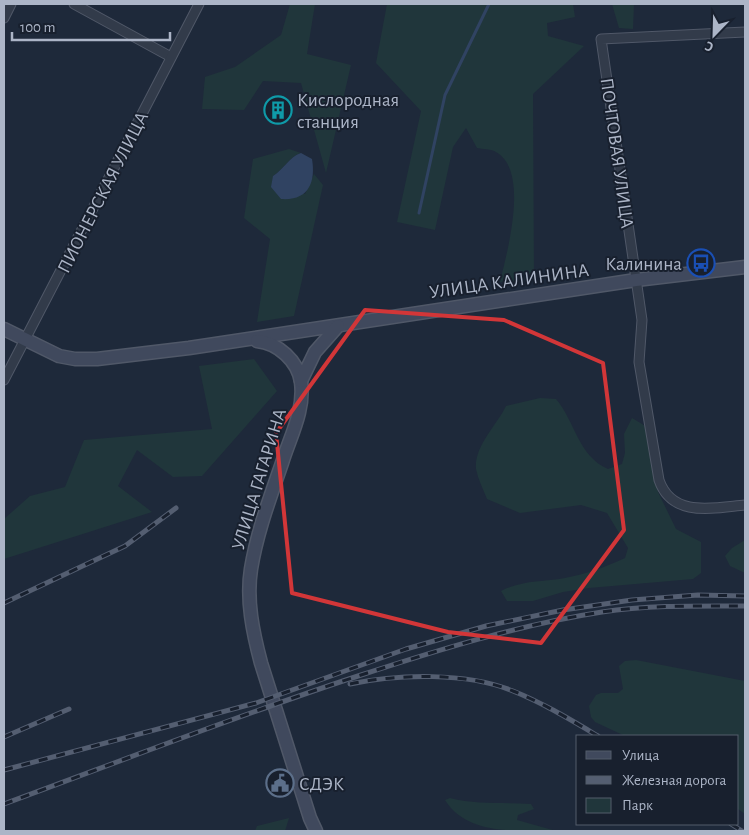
<svg xmlns="http://www.w3.org/2000/svg" width="749" height="835" font-family="'Alegreya Sans',sans-serif">
  <style>
    .green { fill: #20363b }
    .water { fill: #304362 }
    .lines { fill: none; stroke-linecap: round; stroke-linejoin: round }
    .stream { stroke: #304362; stroke-width: 3 }
    .street-casing { stroke: #505868; stroke-width: 11 }
    .secondary-casing { stroke: #505868; stroke-width: 15 }
    .street { stroke: #323b4a; stroke-width: 9 }
    .secondary { stroke: #40495d; stroke-width: 12 }
    .rail-casing { stroke: #545e71; stroke-width: 5 }
    .rail { stroke: #18202e; stroke-width: 3; stroke-dasharray: 9; stroke-linecap: butt }
    .marked { fill: none; stroke: #d23638; stroke-width: 4; stroke-linejoin: round }
    .labels { text-anchor: middle; stroke-width: 4; stroke-linejoin: round; paint-order: stroke }
    .poi-label { font-size: 19px; fill: #acb5c7; stroke: #18202e; text-anchor: start }
    .street-label { font-size: 19px; fill: #acb5c7; stroke: #18202e }
  </style>
  <rect width="100%" height="100%" fill="#1e293a"/>
  <g class="green">
    <path d="M290,4H315L307,54L351,65L326,173L301,83L263,81L244,110L202,109L205,77L235,67L281,35Z"/>
    <path d="M387,4H573L575,17L547,23L548,36L584,46L533,94L534,281L500,282C507,252 530,171 496,152C492,149 482,149 477,148L466,128L453,147L435,230L397,222L421,111L376,63Z"/>
    <path d="M612,4H634L633,29L619,28Z"/>
    <path d="M289,149L301,153C289,157 284,169 273,176L305,194L314,174L323,185L294,316L257,322L270,239L244,218L253,159Z"/>
    <path d="M254,359L277,391L202,476L173,477L137,450L118,486L152,512L4,559V519L30,496L65,487L84,440L212,429L199,366Z"/>
    <path d="M540,398L556,399C575,421 578,456 608,469L622,464L625,453L624,434L632,418L647,427L658,492L676,529L701,542V573L693,579L589,588L563,592L533,601H507L501,591C522,580 543,582 565,578C586,574 606,567 625,558L628,548L607,513L581,505L520,513L487,499C483,489 478,479 476,469C474,446 497,425 506,406Z"/>
    <path d="M745,540V573L730,566L725,556L732,548Z"/>
    <path d="M636,660L745,681V814L738,809V736H625L595,722L591,717L589,706L596,695L601,693H618L623,689L619,666L625,661Z"/>
    <path d="M450,798C476,805 504,802 531,804L534,809L518,815L517,820L556,831C515,831 467,835 445,800Z"/>
    <path d="M289,818L285,831H255L257,826Z"/>
  </g>
  <path class="water" d="M301,153L312,159C316,183 308,201 281,199L271,187L273,176C284,169 289,157 301,153Z"/>
  <g class="lines">
    <path class="stream" d="M419,213L445,95L489,4"/>
    <g class="street-casing">
      <g id="street">
        <path d="M74,4L171,57"/>
        <path d="M4,18L11,4"/>
        <path d="M745,32L601,39L642,320L639,362L659,480C672,518 713,508 745,505"/>
        <path d="M4,380L199,4"/>
      </g>
    </g>
    <g class="secondary-casing">
      <g id="secondary">
        <path d="M4,329L59,356L75,359H97L189,348L636,280L745,267"/>
        <path d="M257,341C278,343 298,361 301,382C305,410 290,437 282,463C270,498 257,532 251,569C246,600 253,633 261,663L310,818L316,831"/>
        <path d="M301,381L315,352L338,326"/>
      </g>
    </g>
    <use href="#street" class="street"/>
    <use href="#secondary" class="secondary"/>
    <g class="rail-casing">
      <g id="rail">
        <path d="M4,603L125,546L176,508"/>
        <path d="M350,684C398,674 467,672 513,691C543,703 571,720 598,736"/>
        <path d="M4,737L69,709"/>
        <path d="M4,770L256,703L406,649L486,626L563,610L632,600L698,595L745,596"/>
        <path d="M4,804C121,761 239,715 358,676C438,650 518,625 602,612C649,605 698,606 745,606"/>
        <path d="M731,824L742,831"/>
      </g>
    </g>
    <use href="#rail" class="rail"/>
  </g>
  <path class="marked" d="M365,310L504,320L603,363L624,530L541,643L448,632L292,593L276,433Z"/>
  <defs>
    <g id="building-ring" transform="scale(1.4375)"><circle r="9.5" fill="#18202e" stroke="#0f9aa8" stroke-width="1.5"/><path d="M-4-6H4V6H1V3H-1V6H-4ZM-2.5-4.3h1.7v1.8h-1.7ZM.8-4.3h1.7v1.8H.8ZM-2.5-1h1.7V.8h-1.7ZM.8-1h1.7V.8H.8Z" fill="#0f9aa8"/></g>
    <g id="bus-ring" transform="scale(1.4375)"><circle r="9.5" fill="#18202e" stroke="#1a4fb4" stroke-width="1.5"/><path d="M-5-6H5V4H4V6H2V4H-2V6H-4V4H-5ZM-3.5-4V0h7V-4ZM-3.5 1.2v1.5H-2V1.2ZM2 1.2v1.5H3.5V1.2Z" fill="#1a4fb4"/></g>
    <g id="civic-ring" transform="scale(1.4375)"><circle r="9.5" fill="#18202e" stroke="#5c6f8a" stroke-width="1.5"/><path d="M-.6-6.5H3V-4.5H.6V-3L4-1V1h2V6H-6V1h2V-1L-.6-3ZM-1.2 2.5V6h2.4V2.5Z" fill="#5c6f8a"/></g>
  </defs>
  <g fill-rule="evenodd">
    <use href="#building-ring" x="278" y="110"/>
    <use href="#bus-ring" x="701" y="263"/>
    <use href="#civic-ring" x="280" y="783"/>
  </g>
  <g class="labels">
    <g class="poi-label">
      <text x="297" y="106">Кислородная<tspan x="297" dy="22">станция</tspan></text>
      <text x="682" y="270" text-anchor="end">Калинина</text>
      <text x="299" y="790">СДЭК</text>
    </g>
    <g class="street-label">
      <text transform="translate(618 153) rotate(82)" y="7">ПОЧТОВАЯ УЛИЦА</text>
      <text transform="translate(102 192) rotate(-63)" y="7">ПИОНЕРСКАЯ УЛИЦА</text>
      <text transform="translate(509 280) rotate(-8)" y="7">УЛИЦА КАЛИНИНА</text>
      <text transform="translate(258 479) rotate(-73)" y="7">УЛИЦА ГАГАРИНА</text>
    </g>
  </g>
  <rect width="749" height="835" fill="none" stroke="#acb5c7" stroke-width="10"/>
  <rect x="576" y="735" width="162" height="90" fill="#18202e" stroke="#535c6b"/>
  <rect x="586" y="751" width="25" height="8" fill="#40495d" stroke="#535c6b"/>
  <text x="622" y="760" font-size="15" fill="#acb5c7">Улица</text>
  <rect x="586" y="776" width="25" height="8" fill="#545e71" stroke="#535c6b"/>
  <text x="622" y="785" font-size="15" fill="#acb5c7">Железная дорога</text>
  <rect x="586" y="798" width="25" height="15" fill="#20363b" stroke="#535c6b"/>
  <text x="622" y="810" font-size="15" fill="#acb5c7">Парк</text>
  <g transform="translate(714 35) rotate(203)" stroke="#18202e" stroke-width="4" paint-order="stroke">
  <path d="M0-4L9 19L0 12L-9 19Z" fill="#acb5c7"/>
  <text y="-8" font-size="14" font-weight="bold" text-anchor="middle" fill="#acb5c7">С</text>
  </g>
  <path d="M12 32v8h158v-8" fill="none" stroke="#acb5c7" stroke-width="2.5"/>
  <text x="20" y="32" font-size="15" fill="#acb5c7" stroke="#18202e" stroke-width="4" paint-order="stroke">100 m</text>
</svg>
